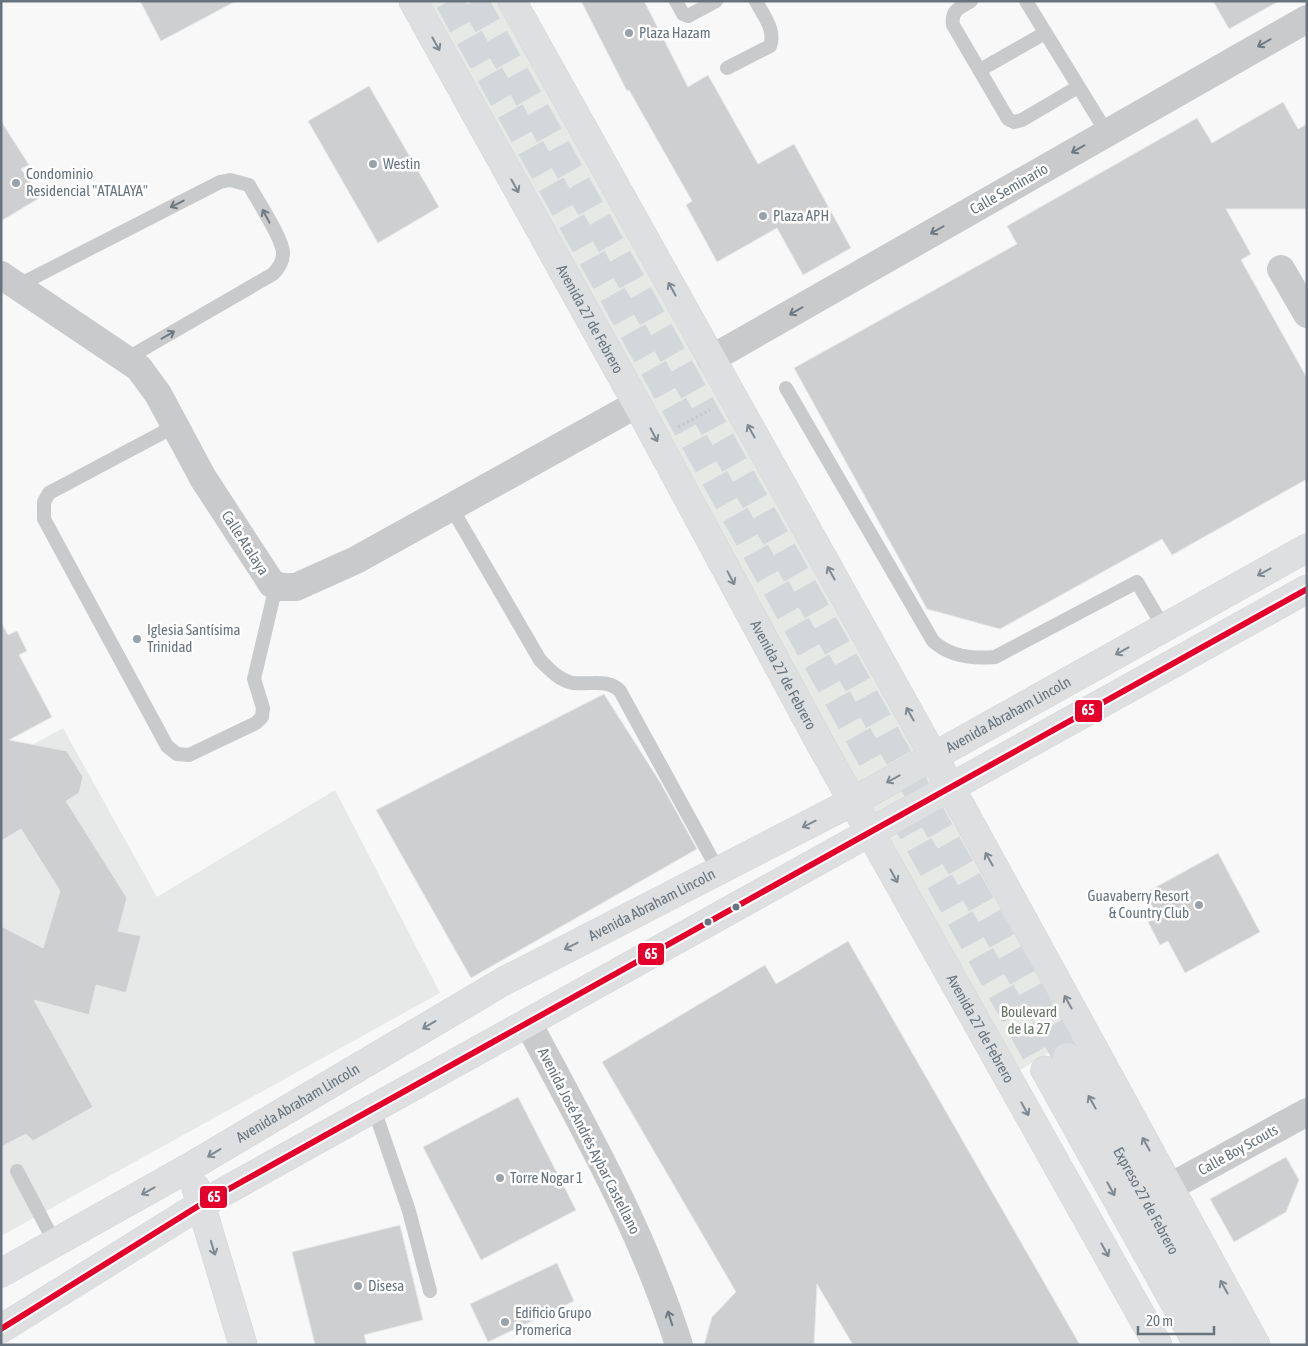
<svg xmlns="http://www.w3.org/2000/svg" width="1308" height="1346" font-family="'Asap Condensed',sans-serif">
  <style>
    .built { fill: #e7e8e8 }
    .green { fill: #e7e9e6 }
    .building { fill: #cecfd0; stroke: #e8e8e8 }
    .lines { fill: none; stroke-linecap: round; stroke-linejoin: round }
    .motorway-tunnel { stroke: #d4d7da; stroke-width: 28; stroke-dasharray: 28 14; stroke-linecap: butt }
    .secondary-casing { stroke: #d4d5d5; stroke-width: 29 }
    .primary-casing { stroke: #d3d4d5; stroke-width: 29 }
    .motorway-casing { stroke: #d3d4d4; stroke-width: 29 }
    .path { stroke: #c8c8c9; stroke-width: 3; stroke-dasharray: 2.5 2.5; stroke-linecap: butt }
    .service { stroke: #c9cacc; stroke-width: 14 }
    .minor { stroke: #c9cacc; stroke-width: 28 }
    .secondary { stroke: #dedfe0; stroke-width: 28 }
    .primary { stroke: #dedfe0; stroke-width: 28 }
    .motorway { stroke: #dedfe0; stroke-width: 28 }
    .bus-1-casing { stroke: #fff; stroke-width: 10 }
    .bus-1 { stroke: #e4002b; stroke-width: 6 }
    .oneway { stroke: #6c7882 }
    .oneway2 { stroke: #7f8992 }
    .poi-dot { fill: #9aa2a9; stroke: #fff; stroke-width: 2 }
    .bus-dot { fill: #67747e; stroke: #fff; stroke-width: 2 }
    .labels { text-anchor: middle; stroke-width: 5; stroke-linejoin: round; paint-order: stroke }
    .poi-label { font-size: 15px; fill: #67747e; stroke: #fff; text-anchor: start }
    .street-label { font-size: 15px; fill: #67747e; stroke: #fff }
    .park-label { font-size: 15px; fill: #697766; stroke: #fff }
    .line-badge { stroke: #fff; stroke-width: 2 }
    .badge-label { font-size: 14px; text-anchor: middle; font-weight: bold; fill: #fff }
  </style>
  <rect width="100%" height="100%" fill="#f8f8f8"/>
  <path class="built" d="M63,728L157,897L335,790L440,993L1,1236V762Z"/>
  <path class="green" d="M422,1H501L1078,1035L1017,1072Z"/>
  <g class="building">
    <path d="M140,1H236L161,41Z"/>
    <path d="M581,1H644L688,87L708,75L758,164L794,144L851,248L803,275L777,228L717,262L686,205L692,201L629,90L627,91Z"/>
    <path d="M1213,1H1279L1229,29Z"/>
    <path d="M369,86L439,207L378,243L308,121Z"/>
    <path d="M1283,102L1298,129L1307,124V209H1226L1251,254L1241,260L1307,378V479L1172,555L1162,539L1000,629L927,609L794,368L1017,244L1007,226L1197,118L1212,143Z"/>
    <path d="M1,121L29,165L21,169L41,197L1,221Z"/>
    <path d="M1,622L8,635L17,631L27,651L19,655L52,717L9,740L67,751L83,777L79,793L66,801L127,898L118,931L141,936L126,993L96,985L89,1015L34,1000L93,1107L33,1141L26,1134L1,1147V926L43,948L60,891L21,829L1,841Z"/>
    <path d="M604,694L660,782L697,849L471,978L376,810Z"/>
    <path d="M1218,853L1260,932L1185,973L1168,941L1160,945L1148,922L1158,917L1145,893Z"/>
    <path d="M848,941L1080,1345H853L817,1284L814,1345H704L712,1317L736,1292L602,1062L765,965L776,984Z"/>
    <path d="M518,1097L576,1210L481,1260L423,1147Z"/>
    <path d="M1286,1157L1299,1180L1286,1212L1234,1242L1210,1199Z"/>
    <path d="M400,1225L423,1320L364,1335L367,1345H315L292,1252Z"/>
    <path d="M557,1263L574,1301L488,1342L470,1304Z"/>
  </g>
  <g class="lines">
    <g class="motorway-tunnel">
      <path d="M449,1L1045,1070"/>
      <path d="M474,1L1067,1057"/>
    </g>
    <g class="secondary-casing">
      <g id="secondary">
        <path d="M196,1188L243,1345"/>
        <path id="s1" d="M1,1273L190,1167L504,981L852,802L1307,548"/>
        <path d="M1,1329L200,1205L1307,589"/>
      </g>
    </g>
    <g class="primary-casing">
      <g id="primary">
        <path id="s2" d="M413,1L637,404L821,745L1158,1345"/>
        <path d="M512,1L934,757L1256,1345"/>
      </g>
    </g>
    <g class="motorway-casing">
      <g id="motorway">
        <path id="s3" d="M1067,1057L1225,1345"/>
        <path d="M1045,1070L1198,1345"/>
      </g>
    </g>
    <path class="path" d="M678,427L710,410"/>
    <g class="service">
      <path d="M676,1L683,14L688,16L716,1"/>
      <path d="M971,1C959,8 951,10 953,25L1008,119L1014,122L1022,120L1078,87"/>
      <path d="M1026,1L1107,133"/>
      <path d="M727,68L770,46C776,30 763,15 756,1"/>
      <path d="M980,70L1045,33"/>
      <path d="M17,286L220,182L230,180L249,185C257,200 283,239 283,253C283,262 279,268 273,274L126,359"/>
      <path d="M786,388L933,641C949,656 973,659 995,657L1137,582L1164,628"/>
      <path d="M175,426L49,493L44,502V519L167,746L177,754L189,755L256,723L262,717L263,708L254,679L276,586"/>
      <path d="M451,507L540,660C550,670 559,680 573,683C590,685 607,678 620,691L718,870"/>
      <path d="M374,1109L409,1211L430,1291"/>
      <path d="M17,1171L55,1243"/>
    </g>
    <g class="minor">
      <path d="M1281,269L1307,314"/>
      <path d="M1,275L139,368L158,394L203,478L272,584L282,587H296L356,560L637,404"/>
      <path d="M711,359L1307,19"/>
      <path d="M528,1023C585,1130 642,1229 679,1345"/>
      <path d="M1170,1187L1307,1112"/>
    </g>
    <use href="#secondary" class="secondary"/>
    <use href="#primary" class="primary"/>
    <use href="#motorway" class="motorway"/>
    <g class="bus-1-casing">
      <path id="bus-1" d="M1,1329L200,1205L1307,589"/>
    </g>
    <use href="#bus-1" class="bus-1"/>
  </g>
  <defs><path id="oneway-shaft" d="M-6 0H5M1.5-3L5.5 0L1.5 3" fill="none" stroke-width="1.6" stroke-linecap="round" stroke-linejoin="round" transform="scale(1.25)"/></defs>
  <g class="oneway">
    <use href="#oneway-shaft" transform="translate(1264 43) rotate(150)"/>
    <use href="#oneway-shaft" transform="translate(1078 149) rotate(150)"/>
    <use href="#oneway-shaft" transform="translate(177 204) rotate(153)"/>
    <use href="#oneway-shaft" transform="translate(266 216) rotate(-118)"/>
    <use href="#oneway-shaft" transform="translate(937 230) rotate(150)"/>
    <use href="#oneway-shaft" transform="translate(796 311) rotate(150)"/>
    <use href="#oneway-shaft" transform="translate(168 335) rotate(-30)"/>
    <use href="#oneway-shaft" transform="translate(670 1318) rotate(-108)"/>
  </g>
  <g class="oneway2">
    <use href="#oneway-shaft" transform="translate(436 44) rotate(61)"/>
    <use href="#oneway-shaft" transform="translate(515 186) rotate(61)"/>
    <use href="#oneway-shaft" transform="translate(672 289) rotate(-119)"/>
    <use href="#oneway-shaft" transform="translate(751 431) rotate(-119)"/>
    <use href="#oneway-shaft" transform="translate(654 435) rotate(62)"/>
    <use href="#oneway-shaft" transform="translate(1264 572) rotate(151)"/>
    <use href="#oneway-shaft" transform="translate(831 573) rotate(-119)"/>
    <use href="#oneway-shaft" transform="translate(731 578) rotate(62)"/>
    <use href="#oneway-shaft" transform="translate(1122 651) rotate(151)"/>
    <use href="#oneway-shaft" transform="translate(910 714) rotate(-119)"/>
    <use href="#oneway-shaft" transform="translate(893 779) rotate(151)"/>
    <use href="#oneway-shaft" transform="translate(809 824) rotate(153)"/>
    <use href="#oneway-shaft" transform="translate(989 859) rotate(-119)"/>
    <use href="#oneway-shaft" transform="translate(894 876) rotate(61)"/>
    <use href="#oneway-shaft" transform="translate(571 946) rotate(153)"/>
    <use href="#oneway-shaft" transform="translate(1068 1002) rotate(-119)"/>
    <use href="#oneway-shaft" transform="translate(429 1025) rotate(149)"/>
    <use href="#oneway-shaft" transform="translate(1092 1102) rotate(-119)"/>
    <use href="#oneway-shaft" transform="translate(1025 1109) rotate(61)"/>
    <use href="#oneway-shaft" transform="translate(1146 1144) rotate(-119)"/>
    <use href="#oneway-shaft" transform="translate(214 1153) rotate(149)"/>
    <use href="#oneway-shaft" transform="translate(1111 1189) rotate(61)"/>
    <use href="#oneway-shaft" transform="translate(148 1191) rotate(151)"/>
    <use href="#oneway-shaft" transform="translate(213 1248) rotate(73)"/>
    <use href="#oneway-shaft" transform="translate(1105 1250) rotate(61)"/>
    <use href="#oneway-shaft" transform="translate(1224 1287) rotate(-119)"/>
  </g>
  <g class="poi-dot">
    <circle cx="629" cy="33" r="5"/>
    <circle cx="373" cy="164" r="5"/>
    <circle cx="16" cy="183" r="5"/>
    <circle cx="763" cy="216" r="5"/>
    <circle cx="137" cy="639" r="5"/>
    <circle cx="1199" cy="905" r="5"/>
    <circle cx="500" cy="1178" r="5"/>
    <circle cx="358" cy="1286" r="5"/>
    <circle cx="505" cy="1322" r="5"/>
  </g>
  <g class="bus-dot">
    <circle cx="736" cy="907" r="4.5"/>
    <circle cx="708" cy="922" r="4.5"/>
  </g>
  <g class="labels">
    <g class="poi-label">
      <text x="639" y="38">Plaza Hazam</text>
      <text x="383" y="169">Westin</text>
      <text x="26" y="179">Condominio<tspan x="26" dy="17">Residencial "ATALAYA"</tspan></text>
      <text x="773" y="221">Plaza APH</text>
      <text x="147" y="635">Iglesia Santísima<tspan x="147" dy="17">Trinidad</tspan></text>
      <text x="1189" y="901" text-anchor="end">Guavaberry Resort<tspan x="1189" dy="17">&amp; Country Club</tspan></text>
      <text x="510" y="1183">Torre Nogar 1</text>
      <text x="368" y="1291">Disesa</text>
      <text x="515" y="1318">Edificio Grupo<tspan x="515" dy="17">Promerica</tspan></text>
    </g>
    <g class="street-label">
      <text transform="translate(1009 189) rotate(-30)" y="5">Calle Seminario</text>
      <text dy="5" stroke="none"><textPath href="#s2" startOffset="364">Avenida 27 de Febrero</textPath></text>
      <text transform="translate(245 543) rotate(57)" y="5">Calle Atalaya</text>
      <text dy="5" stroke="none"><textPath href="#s2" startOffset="769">Avenida 27 de Febrero</textPath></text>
      <text dy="5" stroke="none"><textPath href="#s1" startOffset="1152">Avenida Abraham Lincoln</textPath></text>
      <text dy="5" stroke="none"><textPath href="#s1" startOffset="748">Avenida Abraham Lincoln</textPath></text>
      <text dy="5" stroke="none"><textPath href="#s2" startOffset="1174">Avenida 27 de Febrero</textPath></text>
      <text dy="5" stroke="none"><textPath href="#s1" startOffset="342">Avenida Abraham Lincoln</textPath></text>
      <text transform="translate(589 1141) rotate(63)" y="5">Avenida José Andrés Aybar Castellano</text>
      <text transform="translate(1238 1150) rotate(-29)" y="5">Calle Boy Scouts</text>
      <text dy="5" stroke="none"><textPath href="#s3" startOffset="164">Expreso 27 de Febrero</textPath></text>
    </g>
    <g class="park-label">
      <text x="1029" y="1017">Boulevard<tspan x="1029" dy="17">de la 27</tspan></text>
    </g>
  </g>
  <g class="line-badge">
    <rect x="1074" y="699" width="29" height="24" rx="5" fill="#e4002b"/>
    <rect x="637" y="942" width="28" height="24" rx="5" fill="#e4002b"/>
    <rect x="199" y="1185" width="29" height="24" rx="5" fill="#e4002b"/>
  </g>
  <g class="badge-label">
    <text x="1088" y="715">65</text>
    <text x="651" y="959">65</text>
    <text x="214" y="1202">65</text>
  </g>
  <rect width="1308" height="1346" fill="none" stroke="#67747e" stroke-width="5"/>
  <path d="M1138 1326v8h76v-8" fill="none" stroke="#67747e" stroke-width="2.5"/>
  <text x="1146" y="1326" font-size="15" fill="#67747e" stroke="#ffffff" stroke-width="4" paint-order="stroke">20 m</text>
</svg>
